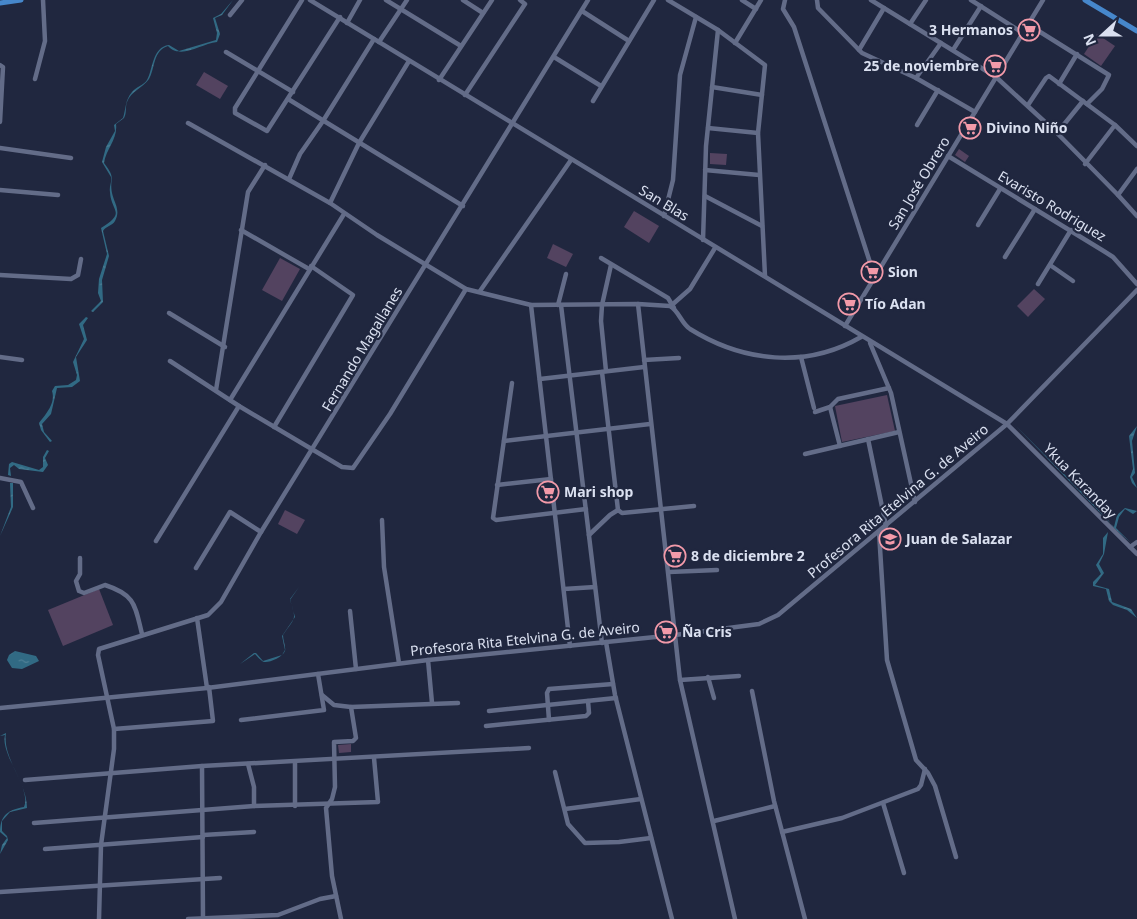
<svg xmlns="http://www.w3.org/2000/svg" width="1137" height="919" font-family="'Noto Sans',sans-serif">
  <style>
    .park { fill: #534360 }
    .water { fill: url(#water-ripples) }
    .lines { fill: none; stroke-linecap: round; stroke-linejoin: round }
    .minor { stroke: #636c88; stroke-width: 4.5 }
    .major { stroke: #4687cb; stroke-width: 5 }
    .labels { text-anchor: middle; stroke-width: 4.5; stroke-linejoin: round; paint-order: stroke }
    .poi-label { font-size: 14px; font-weight: bold; fill: #dae0f0; stroke: #20273f; text-anchor: start }
    .street-label { font-size: 14px; fill: #dae0f0; stroke: #20273f }
  </style>
  <defs>
    <pattern id="water-ripples" width="26" height="14" patternUnits="userSpaceOnUse" patternTransform="scale(1.25)"><rect width="26" height="14" fill="#316a84"/><path d="M2 4q2-2 4 0t4 0M15 11q2-2 4 0t4 0" fill="none" stroke="#4e7f96"/></pattern>
  </defs>
  <rect width="100%" height="100%" fill="#20273f"/>
  <g class="park">
    <path d="M1097,34L1115,46L1101,66L1084,54Z"/>
    <path d="M204,72L228,86L220,99L196,85Z"/>
    <path d="M959,149L969,156L965,162L955,155Z"/>
    <path d="M710,153L727,154L726,165L710,164Z"/>
    <path d="M634,211L659,226L649,243L624,227Z"/>
    <path d="M553,244L573,254L566,267L547,258Z"/>
    <path d="M280,258L300,269L282,301L262,290Z"/>
    <path d="M1034,289L1045,299L1028,317L1017,306Z"/>
    <path d="M887,395L895,431L842,442L835,406Z"/>
    <path d="M285,510L305,520L297,534L278,524Z"/>
    <path d="M99,589L113,625L63,646L48,610Z"/>
    <path d="M351,744V752L339,753L338,745Z"/>
  </g>
  <g class="water">
    <path d="M233,0L222,15L215,18L220,34L217,42C200,44 181,60 168,46C153,50 155,69 149,79C143,88 131,91 127,102C125,107 127,113 124,118L116,124C118,139 106,149 104,163C117,180 109,177 112,193C114,203 121,210 115,221C112,226 106,226 103,231L109,256L102,280L103,302L93,312L91,311L101,301L98,293L99,279L107,254L101,228C127,212 111,212 110,192C109,186 112,183 111,177L102,162L106,147L115,131L114,125L123,118C126,109 125,100 132,92C136,87 144,85 147,80C153,70 152,47 169,45L179,51L216,40L217,33L213,18L221,14Z"/>
    <path d="M86,317L88,318L83,325L87,340L76,357L80,381L72,387L57,388L51,414L42,424L44,432L52,441L50,442L41,430L39,423C46,414 56,403 52,391L55,386L68,385L76,380L77,375L73,362L84,339L79,324Z"/>
    <path d="M1014,424L1114,527L1117,515L1125,508L1137,511L1133,514L1125,509L1119,517L1116,528L1131,543L1114,528L1102,512Z"/>
    <path d="M1137,426L1132,441L1135,473L1132,477L1137,488L1132,483L1130,477L1133,469L1129,436Z"/>
    <path d="M47,450L49,451L45,458L48,465L43,472L19,469L14,465L10,468L11,476L8,475L9,464L12,462L39,470L43,467V457Z"/>
    <path d="M10,483H13V507L0,536L11,507Z"/>
    <path d="M1108,532L1104,554L1099,564L1104,573L1095,585L1109,589L1112,602L1131,609L1137,618L1127,610L1113,605L1109,601L1106,589L1093,586V582L1101,574L1096,565L1103,554V538Z"/>
    <path d="M299,587L290,600C297,621 295,617 283,635C283,640 286,647 285,651C283,657 269,663 264,662C261,661 257,656 255,654L240,664L254,653H256L263,661L282,655L285,650L282,636L295,617L290,599Z"/>
    <path d="M15,651L36,656L39,661L22,669L12,668L7,660L9,655Z"/>
    <path d="M6,733C2,758 27,782 27,808L10,812L2,821V831L7,836L8,840L0,854L2,845L7,838L0,832C0,815 8,810 24,807C32,789 0,754 5,735L0,736Z"/>
  </g>
  <g class="lines">
    <g class="minor">
      <path d="M302,0L235,108V113L267,131L340,17"/>
      <path d="M310,0L1007,424L1137,554"/>
      <path d="M386,0L461,46"/>
      <path d="M463,0L483,13"/>
      <path d="M668,0L718,30L765,65L758,133L765,276"/>
      <path d="M742,0L756,9"/>
      <path d="M785,0L783,9L794,27L875,278"/>
      <path d="M817,0L818,8L862,53L916,78L975,112"/>
      <path d="M871,0L996,77L1057,133L1118,195"/>
      <path d="M971,0L1023,33"/>
      <path d="M582,11L629,41"/>
      <path d="M230,15L242,0"/>
      <path d="M347,23L360,0"/>
      <path d="M910,24L926,0"/>
      <path d="M1029,25L1109,75L1102,89L1087,104"/>
      <path d="M379,42L407,0"/>
      <path d="M735,43L761,0"/>
      <path d="M859,50L884,8"/>
      <path d="M953,50L981,6"/>
      <path d="M226,52L293,92"/>
      <path d="M554,57L601,86"/>
      <path d="M0,65L3,67L0,122"/>
      <path d="M916,78L941,43"/>
      <path d="M35,79L45,41L43,0"/>
      <path d="M439,80L492,0"/>
      <path d="M1059,84L1077,54"/>
      <path d="M712,87L762,95"/>
      <path d="M465,95L525,4L520,0"/>
      <path d="M288,99L463,206"/>
      <path d="M593,101L654,0"/>
      <path d="M1028,105L1046,78L1049,76L1115,125L1137,146"/>
      <path d="M188,123L330,203L377,235L466,289L531,305L638,304L670,306C679,311 681,323 690,329C743,362 806,369 861,337"/>
      <path d="M917,125L938,90"/>
      <path d="M708,128L758,133"/>
      <path d="M1057,133L1083,101"/>
      <path d="M0,148L71,158"/>
      <path d="M948,156L1102,250L1113,257L1137,284"/>
      <path d="M1085,164L1115,125"/>
      <path d="M1137,169L1118,195L1137,216"/>
      <path d="M705,170L759,175"/>
      <path d="M289,179L300,154L323,121L374,39"/>
      <path d="M0,190L58,195"/>
      <path d="M705,196L762,226"/>
      <path d="M330,203L359,143L409,61"/>
      <path d="M664,216L673,180L680,75L696,17"/>
      <path d="M978,225L1000,189"/>
      <path d="M241,230L309,269"/>
      <path d="M703,240L706,146L718,30"/>
      <path d="M1005,257L1035,209"/>
      <path d="M601,258L668,298L674,308"/>
      <path d="M1050,265L1073,281"/>
      <path d="M0,275L71,279L78,275L81,259"/>
      <path d="M1038,284L1071,230"/>
      <path d="M480,291L571,160"/>
      <path d="M638,304L680,680L735,919"/>
      <path d="M673,304L690,289L715,248"/>
      <path d="M531,305L570,646"/>
      <path d="M558,305L566,274"/>
      <path d="M561,305L602,643"/>
      <path d="M169,313L225,347"/>
      <path d="M845,326L1043,0"/>
      <path d="M870,343L891,393L915,502"/>
      <path d="M0,357L22,360"/>
      <path d="M801,357L814,408"/>
      <path d="M644,360L679,358"/>
      <path d="M170,361L239,406L342,467L353,468L390,414L466,289"/>
      <path d="M606,371L601,321L602,305L611,265"/>
      <path d="M602,372L618,510"/>
      <path d="M540,379L644,367"/>
      <path d="M512,383L493,518L496,520L586,509"/>
      <path d="M216,390L248,192L265,165"/>
      <path d="M230,400L344,214"/>
      <path d="M830,407L840,446"/>
      <path d="M815,412L830,407L838,399L889,388"/>
      <path d="M274,427L353,295L311,266"/>
      <path d="M868,439L886,526"/>
      <path d="M504,441L650,424"/>
      <path d="M805,454L899,432"/>
      <path d="M0,478L21,482L33,508"/>
      <path d="M497,485L551,479"/>
      <path d="M382,520L384,567L399,663"/>
      <path d="M879,532L887,660L916,760L928,773L935,786L956,857"/>
      <path d="M589,535L610,515L618,510L622,513L694,506"/>
      <path d="M156,541L239,406"/>
      <path d="M1130,547L1137,542"/>
      <path d="M80,558V574L76,581L79,591L84,593L105,585C136,595 135,606 142,634"/>
      <path d="M196,568L230,512L261,532"/>
      <path d="M669,572L717,570"/>
      <path d="M564,589L595,587"/>
      <path d="M350,611L356,669"/>
      <path d="M197,618L207,688"/>
      <path d="M606,642L615,695L672,919"/>
      <path d="M428,660L432,703"/>
      <path d="M708,677L714,698"/>
      <path d="M680,680L739,676"/>
      <path d="M752,691L774,801L805,919"/>
      <path d="M322,695L334,705L351,707L458,703"/>
      <path d="M0,708L207,688L428,660L675,635L759,624L778,615L1007,424L1137,290"/>
      <path d="M489,711L616,698"/>
      <path d="M241,720L324,710L318,674"/>
      <path d="M549,720L547,693L549,689L613,684"/>
      <path d="M486,726L586,716L589,713L588,701"/>
      <path d="M114,729L213,721L209,687"/>
      <path d="M295,762V806"/>
      <path d="M248,764L254,787V806"/>
      <path d="M202,766L203,919"/>
      <path d="M555,772L568,824L585,843L619,842L651,838"/>
      <path d="M25,780L202,766L529,748"/>
      <path d="M883,803L904,873"/>
      <path d="M565,809L641,799"/>
      <path d="M714,821L775,806"/>
      <path d="M34,823L254,806L378,802L374,758"/>
      <path d="M782,832L842,818L918,789L921,785L925,769"/>
      <path d="M203,835L254,832"/>
      <path d="M45,849L203,837"/>
      <path d="M0,892L220,878"/>
      <path d="M99,919L101,845L114,749V729L98,655L99,649L208,615L221,602L261,532L588,0"/>
      <path d="M188,919L278,915L320,899L336,896"/>
      <path d="M341,919L332,876L326,808L332,799L335,787L334,742L353,741L356,738L351,707"/>
    </g>
    <g class="major">
      <path d="M1085,0L1137,31"/>
      <path d="M0,3L21,0"/>
    </g>
  </g>
  <defs>
    <g id="supermarket-ring" transform="scale(1.125)"><circle r="9.5" fill="#20273f" stroke="#f39aa9" stroke-width="1.5"/><path d="M-6-5.5h2.5l.6 2H6L4.5 2H-2.5L-4.4-4H-6ZM-1.5 3.2a1.3 1.3 0 1 0 .1 0ZM3 3.2a1.3 1.3 0 1 0 .1 0Z" fill="#f39aa9"/></g>
    <g id="school-ring" transform="scale(1.125)"><circle r="9.5" fill="#20273f" stroke="#f39aa9" stroke-width="1.5"/><path d="M0-5L7-2L0 1L-7-2ZM-4 1L0 2.5L4 1V4Q0 6-4 4Z" fill="#f39aa9"/></g>
  </defs>
  <g fill-rule="evenodd">
    <use href="#supermarket-ring" x="1029" y="30"/>
    <use href="#supermarket-ring" x="995" y="66"/>
    <use href="#supermarket-ring" x="970" y="128"/>
    <use href="#supermarket-ring" x="872" y="272"/>
    <use href="#supermarket-ring" x="849" y="304"/>
    <use href="#supermarket-ring" x="548" y="492"/>
    <use href="#school-ring" x="890" y="539"/>
    <use href="#supermarket-ring" x="675" y="556"/>
    <use href="#supermarket-ring" x="666" y="632"/>
  </g>
  <g class="labels">
    <g class="poi-label">
      <text x="1013" y="35" text-anchor="end">3 Hermanos</text>
      <text x="979" y="71" text-anchor="end">25 de noviembre</text>
      <text x="986" y="133">Divino Niño</text>
      <text x="888" y="277">Sion</text>
      <text x="865" y="309">Tío Adan</text>
      <text x="564" y="497">Mari shop</text>
      <text x="906" y="544">Juan de Salazar</text>
      <text x="691" y="561">8 de diciembre 2</text>
      <text x="682" y="637">Ña Cris</text>
    </g>
    <g class="street-label">
      <text transform="translate(919 183) rotate(-59)" y="5">San José Obrero</text>
      <text transform="translate(664 203) rotate(31)" y="5">San Blas</text>
      <text transform="translate(1052 206) rotate(31)" y="5">Evaristo Rodriguez</text>
      <text transform="translate(362 349) rotate(-59)" y="5">Fernando Magallanes</text>
      <text transform="translate(1080 481) rotate(46)" y="5">Ykua Karanday</text>
      <text transform="translate(898 501) rotate(-40)" y="5">Profesora Rita Etelvina G. de Aveiro</text>
      <text transform="translate(525 639) rotate(-6)" y="5">Profesora Rita Etelvina G. de Aveiro</text>
    </g>
  </g>
  <g transform="translate(1102 35) rotate(249)" stroke="#20273f" stroke-width="4" paint-order="stroke">
  <path d="M0-4L9 19L0 12L-9 19Z" fill="#dae0f0"/>
  <text y="-8" font-size="14" font-weight="bold" text-anchor="middle" fill="#dae0f0">N</text>
  </g>
</svg>
